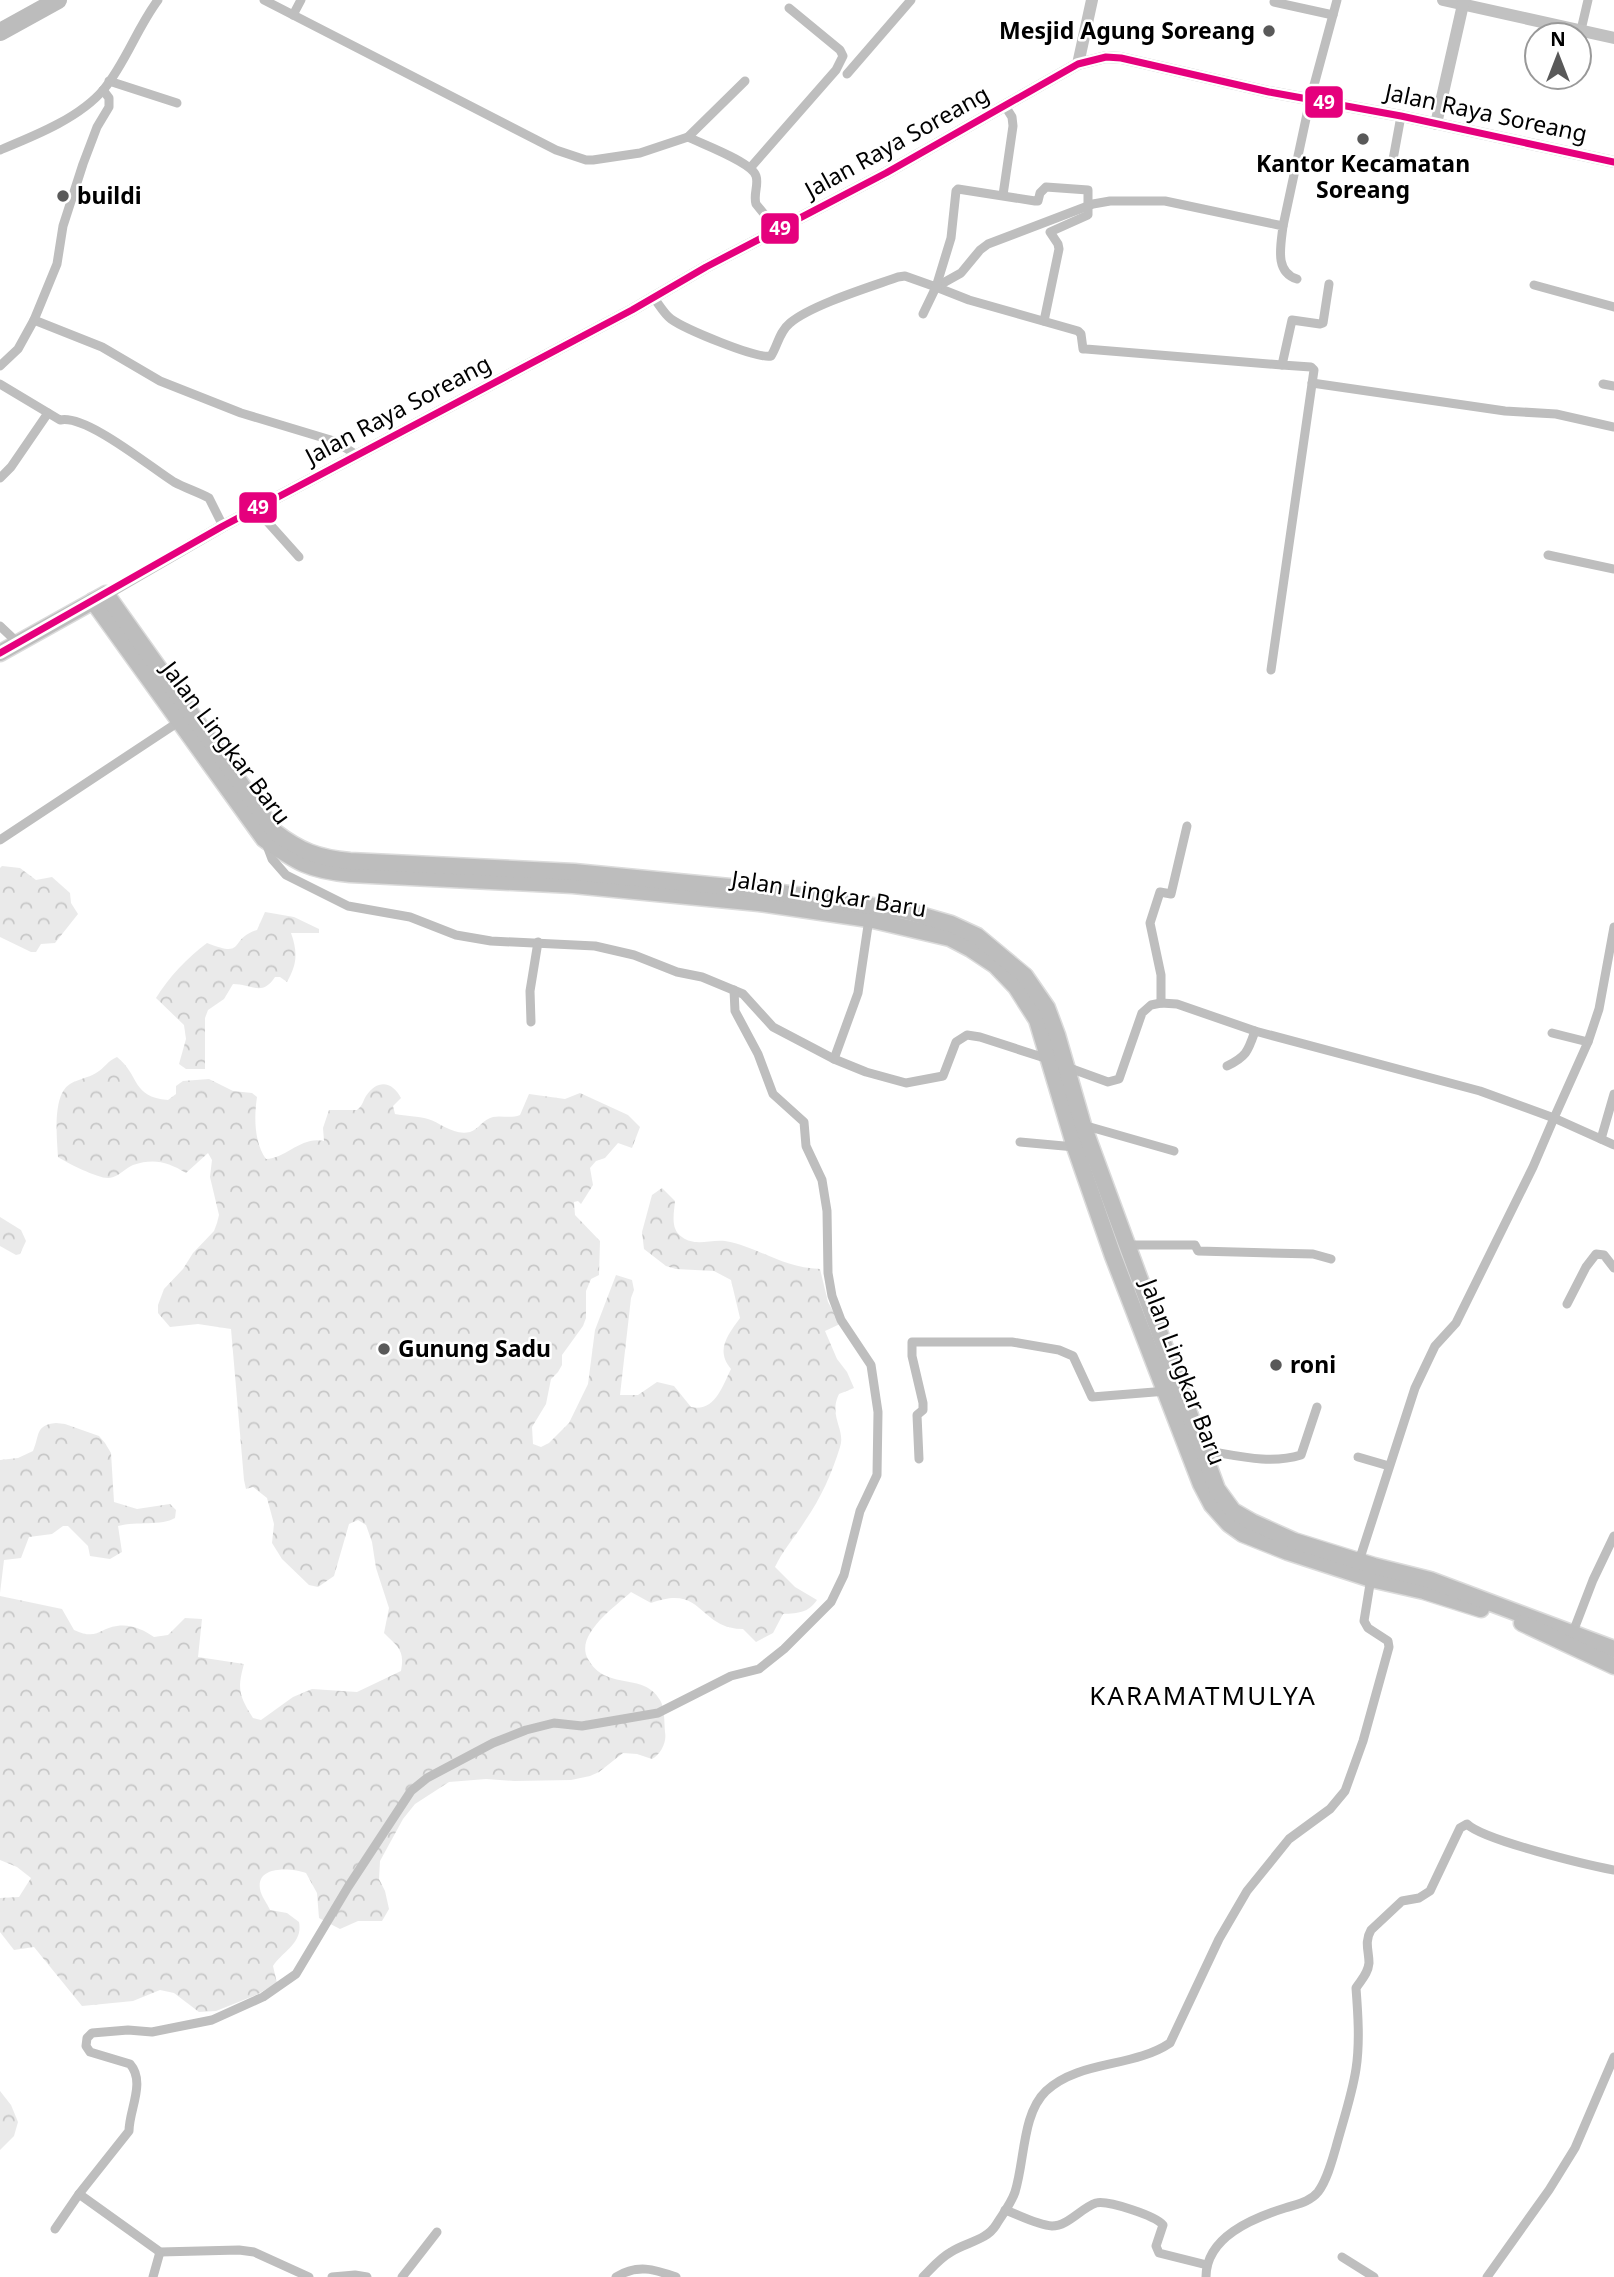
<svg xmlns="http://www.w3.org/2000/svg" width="1614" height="2277" font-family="'Noto Sans',sans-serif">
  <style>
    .forest { fill: url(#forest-crowns) }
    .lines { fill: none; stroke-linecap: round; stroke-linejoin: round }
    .river { stroke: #bcbcbc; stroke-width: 18 }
    .highway-casing { stroke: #dbdbdb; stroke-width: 19 }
    .street { stroke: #bebebe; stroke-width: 9 }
    .secondary { stroke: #c1c1c1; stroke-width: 12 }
    .highway { stroke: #bdbdbd; stroke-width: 16 }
    .bus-1-casing { stroke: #fff; stroke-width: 12 }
    .bus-1 { stroke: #e5007d; stroke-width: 7 }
    .poi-dot { fill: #595959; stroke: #fff; stroke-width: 2.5 }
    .labels { text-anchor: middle; stroke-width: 5; stroke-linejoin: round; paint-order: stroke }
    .poi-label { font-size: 23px; font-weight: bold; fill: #000; stroke: #fff; text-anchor: start }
    .street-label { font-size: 23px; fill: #000; stroke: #fff }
    .quarter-label { font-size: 26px; letter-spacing: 2px; fill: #000; stroke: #fff }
    .line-badge { stroke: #fff; stroke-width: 2.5 }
    .badge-label { font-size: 19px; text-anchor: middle; font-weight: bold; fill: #fff }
  </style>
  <defs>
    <pattern id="forest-crowns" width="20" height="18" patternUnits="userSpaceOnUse" patternTransform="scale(1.75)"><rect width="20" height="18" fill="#eaeaea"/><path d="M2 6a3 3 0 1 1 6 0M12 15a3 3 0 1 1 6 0" fill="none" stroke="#c7c7c7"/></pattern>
  </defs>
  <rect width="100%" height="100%" fill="#fff"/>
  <g class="forest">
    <path d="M2,866L20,868L36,880L52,877L70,893L71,903L78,914L55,943L41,944L36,952H31L0,937V868Z"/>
    <path d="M265,912L294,917L319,929V933H291C298,953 297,964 287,982L280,977H275C262,997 252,984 233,984L224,999L208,1010L205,1018V1069H186L179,1064L186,1039L184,1025L156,998C169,977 187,958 207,943C247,959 228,939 257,930Z"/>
    <path d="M117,1057C140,1075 131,1097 168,1100L176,1094V1086L183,1081L209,1079L233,1091L252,1093L257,1097C254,1117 254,1142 266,1159C287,1158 301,1136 324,1141L323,1128L329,1110H357C363,1105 363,1101 366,1096C378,1078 393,1082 401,1098L393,1106L395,1114C406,1116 418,1116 428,1119C441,1123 454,1136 470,1132C478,1130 483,1119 493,1117C502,1115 510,1119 520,1115L529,1094L565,1099L580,1093L628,1115L640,1127L632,1148L618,1143L605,1158L596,1161L590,1168L593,1185L581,1204L578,1201L574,1202L575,1215L600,1241L599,1275L591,1279L586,1291V1318L583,1326L562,1355V1365L558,1372L551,1379L546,1404L532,1427L533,1444L541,1447L549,1443L569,1423L588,1384L595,1330L616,1275L632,1280L634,1290L631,1298L620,1395H638L657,1382L674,1386L691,1407C715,1412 722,1387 731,1369C715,1350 728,1335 740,1318L731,1280L714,1271L676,1269L666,1266L644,1249L642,1232L652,1195L662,1188L675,1201C674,1214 670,1229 682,1237C695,1247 711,1239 725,1241C759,1247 782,1268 820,1269L828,1302L840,1324L825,1331L837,1359L847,1372L854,1388L839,1394C828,1416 846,1430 840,1447C832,1473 821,1498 805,1521C795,1537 783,1550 775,1567L795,1587L817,1600C808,1613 799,1613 783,1614L773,1633L756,1642L743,1629C697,1628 704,1583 651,1603L631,1592C616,1606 574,1635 588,1659C606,1692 643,1671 660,1700C665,1708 664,1723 665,1732C667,1742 661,1754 652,1759L637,1754L623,1753L599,1772L590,1776L571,1780L514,1781L486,1779L449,1782L415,1804L403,1819L380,1861L379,1879L385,1891L389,1909L382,1921H358L340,1929L319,1918L317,1893L306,1873C292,1868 256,1865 260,1889C261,1896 267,1903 270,1910L287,1913L299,1922C303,1943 284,1950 273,1966L277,1983L256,1995L216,2011L199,2012L174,1993L160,1990L133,2001L82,2006L34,1947L14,1950L0,1932V1898L19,1897L31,1878L17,1867L0,1860V1596L62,1609L74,1630C98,1641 99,1628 117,1626C132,1624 143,1630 154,1637L168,1635L185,1618L202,1619L198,1657L244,1664C237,1689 239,1696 253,1718L261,1720L293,1697L312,1689L357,1692L401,1671C405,1650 398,1647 384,1633L389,1608L376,1568L372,1542L366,1525L358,1520L349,1524L334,1576L318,1587L309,1585L282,1559L272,1543L274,1524L267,1498L253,1487L246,1489L244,1480L231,1329L198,1324L170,1327L158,1313V1305L164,1289L183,1269L193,1253L214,1231L217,1223L219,1215L210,1177L212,1160L208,1153L186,1173C168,1162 154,1158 133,1165C125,1168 119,1177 109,1178C99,1179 67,1163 58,1157C57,1138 52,1095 70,1084C78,1079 88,1078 96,1073C105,1068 107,1061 117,1057Z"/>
    <path d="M0,1217L21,1230L26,1241L20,1254L16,1255L0,1246Z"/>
    <path d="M56,1423L65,1424L99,1436L105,1443L111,1453L114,1502L137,1509L170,1504L176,1510L175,1518C162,1526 137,1521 118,1526L122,1552L110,1559L90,1556L88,1546L68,1526H63L52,1534L29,1537L21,1558L4,1560L0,1593V1460L18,1458L33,1451C40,1435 35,1425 56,1423Z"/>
    <path d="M0,2091L11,2105L18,2122L14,2136L0,2150Z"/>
  </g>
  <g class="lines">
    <path class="river" d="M0,32L58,0"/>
    <g class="highway-casing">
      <g id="highway">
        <path d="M93,601L264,839C297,862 308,870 350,874L573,885L759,903L869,919L950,938L971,949L995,965L1016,987L1037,1020L1075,1147L1113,1256L1201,1484L1212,1505L1229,1524L1243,1534L1288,1552L1371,1579L1424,1591L1481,1609"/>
        <path d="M0,653L106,594L275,832C300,851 318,858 350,861L574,872L761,890L906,911L951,924L977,936L1025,976L1047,1008L1057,1035L1083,1125L1217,1489L1233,1511L1252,1522L1294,1541L1374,1566L1430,1580L1614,1649"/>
        <path d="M1522,1623L1614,1666"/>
      </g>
    </g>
    <g class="street">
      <path d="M264,0L556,150L586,160H593L640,153L688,137C702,144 752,162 756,176C759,185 753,194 756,204L778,231"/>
      <path d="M1274,2L1333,15"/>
      <path d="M293,15L301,0"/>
      <path d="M1581,30L1588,0"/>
      <path d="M847,74L911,0"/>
      <path d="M109,81L177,103"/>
      <path d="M688,137L745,81"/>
      <path d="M0,150C34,136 80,118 104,89C126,62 137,28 158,0"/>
      <path d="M1392,165L1401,116"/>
      <path d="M751,167L836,70L843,56L840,50L789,8"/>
      <path d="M1003,195L1013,126L1012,117L1005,106"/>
      <path d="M1283,226L1310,100L1337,0"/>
      <path d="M1534,285L1614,307"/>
      <path d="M936,287L969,300L1078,331L1081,334L1083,349H1086L1282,365"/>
      <path d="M653,297C659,304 664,314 671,319C685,329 756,359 771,356C778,345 779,332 790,323C811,305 870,287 898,277L905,276L936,287L961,273L980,250L988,244L1093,204L1110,201H1165L1283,226C1281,245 1274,272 1297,279"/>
      <path d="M923,314L936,287L951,238L956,191L958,189L1035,201H1038L1040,193L1046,187L1088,190V215L1050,232L1058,244L1059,249L1044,321"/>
      <path d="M34,320L102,347L160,381L241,413L334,441L357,455"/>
      <path d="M0,366L18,349L34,320L57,264L63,226L83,164L97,127L109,107V98L103,90"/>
      <path d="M1312,383L1505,411L1556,414L1614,427"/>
      <path d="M0,384L60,420C86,414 150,467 174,482C185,488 198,492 209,498L223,526"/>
      <path d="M1603,384L1614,386"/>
      <path d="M0,478L11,467L48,413"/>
      <path d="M256,509L299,557"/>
      <path d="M1548,555L1614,569"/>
      <path d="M0,626L18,643"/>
      <path d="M1271,670L1314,370L1311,367L1282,365L1292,320L1320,324L1323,323L1329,284"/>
      <path d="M0,840L180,721"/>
      <path d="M266,843L272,859L286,875L348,906L410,917L456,935L491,941L595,946L634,955L677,972L702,977L743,994L773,1027L834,1059L866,1072L906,1083L943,1076L956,1042L967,1035L980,1037L1048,1059"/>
      <path d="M1614,927L1599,1009L1588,1042L1554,1118L1614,1145"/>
      <path d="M1161,1003V975L1150,923L1160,892L1171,894L1187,826"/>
      <path d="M531,1022L530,991L538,942"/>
      <path d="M1552,1033L1588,1042"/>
      <path d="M834,1059L858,993L869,919"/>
      <path d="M1064,1066L1108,1082L1119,1079L1142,1013L1151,1005L1161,1003L1177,1004L1255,1031L1480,1091L1554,1118L1533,1167L1456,1323L1435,1346L1415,1388L1359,1561"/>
      <path d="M1227,1066C1247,1056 1248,1051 1255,1031"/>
      <path d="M1083,1125L1174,1151"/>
      <path d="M1601,1139L1614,1094"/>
      <path d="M1020,1142L1075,1147"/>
      <path d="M1128,1245H1195L1198,1251L1313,1254L1331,1259"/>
      <path d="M1567,1304L1586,1267L1596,1254L1604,1255L1614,1268"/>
      <path d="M1202,1450C1235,1455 1269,1465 1301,1455L1317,1407"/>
      <path d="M1358,1457L1389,1466"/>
      <path d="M919,1459L917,1415L923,1410V1403L912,1356V1342H1012L1059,1350L1073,1356L1092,1397L1167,1391"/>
      <path d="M1573,1632L1593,1580L1614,1536"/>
      <path d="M79,2194L129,2131C129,2110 146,2082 130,2064L90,2052L86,2046L87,2038L92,2033L128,2030L152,2032L212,2020L263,1997L296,1974L348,1887L411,1791L427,1778L493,1743L526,1730L554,1723L582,1726L658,1713L731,1676L759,1669L784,1649L831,1602L844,1575L860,1511L877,1475L878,1412L871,1365L841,1320L832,1296L828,1273L827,1211L822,1180L806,1146L804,1122L773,1094L758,1054L735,1011L734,990"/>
      <path d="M1005,2210C1019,2215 1037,2225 1052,2226C1068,2226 1081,2208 1096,2203C1108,2200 1156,2216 1163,2225L1156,2246L1159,2253L1207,2265"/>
      <path d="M55,2229L79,2194L160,2252L239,2250L254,2252L309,2277"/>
      <path d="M1342,2257L1374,2277"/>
      <path d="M153,2277L160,2252"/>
      <path d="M332,2277L355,2275L367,2277"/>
      <path d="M402,2277L437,2232"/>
      <path d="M616,2277C637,2264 654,2269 676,2277"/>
      <path d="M923,2277C932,2268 940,2258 951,2252C966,2242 986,2241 996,2225C1002,2215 1011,2204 1015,2192C1025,2160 1022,2114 1046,2091C1079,2060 1133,2068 1170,2043L1219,1939L1247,1891L1289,1839L1330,1809L1345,1791L1363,1741L1389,1647L1388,1641L1368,1628L1364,1621L1371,1578"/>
      <path d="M1206,2277C1206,2237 1253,2218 1285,2208C1297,2204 1310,2202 1318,2192C1327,2180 1332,2161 1336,2147C1343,2121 1352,2095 1356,2069C1360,2043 1358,2014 1356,1988C1361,1980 1368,1974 1369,1963C1369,1951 1364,1942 1371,1930L1402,1901L1419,1898L1430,1891L1460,1828L1467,1824C1483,1840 1587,1865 1614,1870"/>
      <path d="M1487,2277L1549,2190L1575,2148L1614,2057"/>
    </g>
    <g class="secondary">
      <path d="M1443,0L1614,38"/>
      <path d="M1078,64L1092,0"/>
      <path d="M1436,124L1464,0"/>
      <path d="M106,594L223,526L632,310L706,267L886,173L1078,64L1106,57L1121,58L1269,92L1401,116L1614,162"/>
    </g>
    <use href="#highway" class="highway"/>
    <g class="bus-1-casing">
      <path id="bus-1" d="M0,653L223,526L632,310L706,267L886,173L1078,64L1106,57L1121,58L1269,92L1401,116L1614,162"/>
    </g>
    <use href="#bus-1" class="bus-1"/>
  </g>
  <g class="poi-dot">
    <circle cx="1269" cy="31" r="7"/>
    <circle cx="1363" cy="139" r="7"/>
    <circle cx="63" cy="196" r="7"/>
    <circle cx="384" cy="1349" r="7"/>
    <circle cx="1276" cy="1365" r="7"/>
  </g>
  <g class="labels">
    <g class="poi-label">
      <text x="1255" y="39" text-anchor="end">Mesjid Agung Soreang</text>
      <text x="1363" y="172" text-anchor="middle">Kantor Kecamatan<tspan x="1363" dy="26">Soreang</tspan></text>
      <text x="77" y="204">buildi</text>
      <text x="398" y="1357">Gunung Sadu</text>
      <text x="1290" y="1373">roni</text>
    </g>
    <g class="street-label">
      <text transform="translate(1486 113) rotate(12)" y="8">Jalan Raya Soreang</text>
      <text transform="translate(897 142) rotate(-29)" y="8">Jalan Raya Soreang</text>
      <text transform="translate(398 410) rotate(-28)" y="8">Jalan Raya Soreang</text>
      <text transform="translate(226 743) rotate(53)" y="8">Jalan Lingkar Baru</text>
      <text transform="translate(829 894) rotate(9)" y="8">Jalan Lingkar Baru</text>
      <text transform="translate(1183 1372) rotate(69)" y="8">Jalan Lingkar Baru</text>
    </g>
    <g class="quarter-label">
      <text x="1203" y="1705">KARAMATMULYA</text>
    </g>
  </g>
  <g class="line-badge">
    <rect x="1304" y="85" width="40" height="34" rx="7" fill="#e5007d"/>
    <rect x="760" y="212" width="40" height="33" rx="7" fill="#e5007d"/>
    <rect x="238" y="491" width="40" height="33" rx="7" fill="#e5007d"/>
  </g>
  <g class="badge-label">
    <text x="1324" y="109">49</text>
    <text x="780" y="235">49</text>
    <text x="258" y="514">49</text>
  </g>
  <g transform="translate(1558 56)"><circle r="33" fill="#ffffff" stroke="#999999" stroke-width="2"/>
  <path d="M0-5L12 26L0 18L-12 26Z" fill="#595959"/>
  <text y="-10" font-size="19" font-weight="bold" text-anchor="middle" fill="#000000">N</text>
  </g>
</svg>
